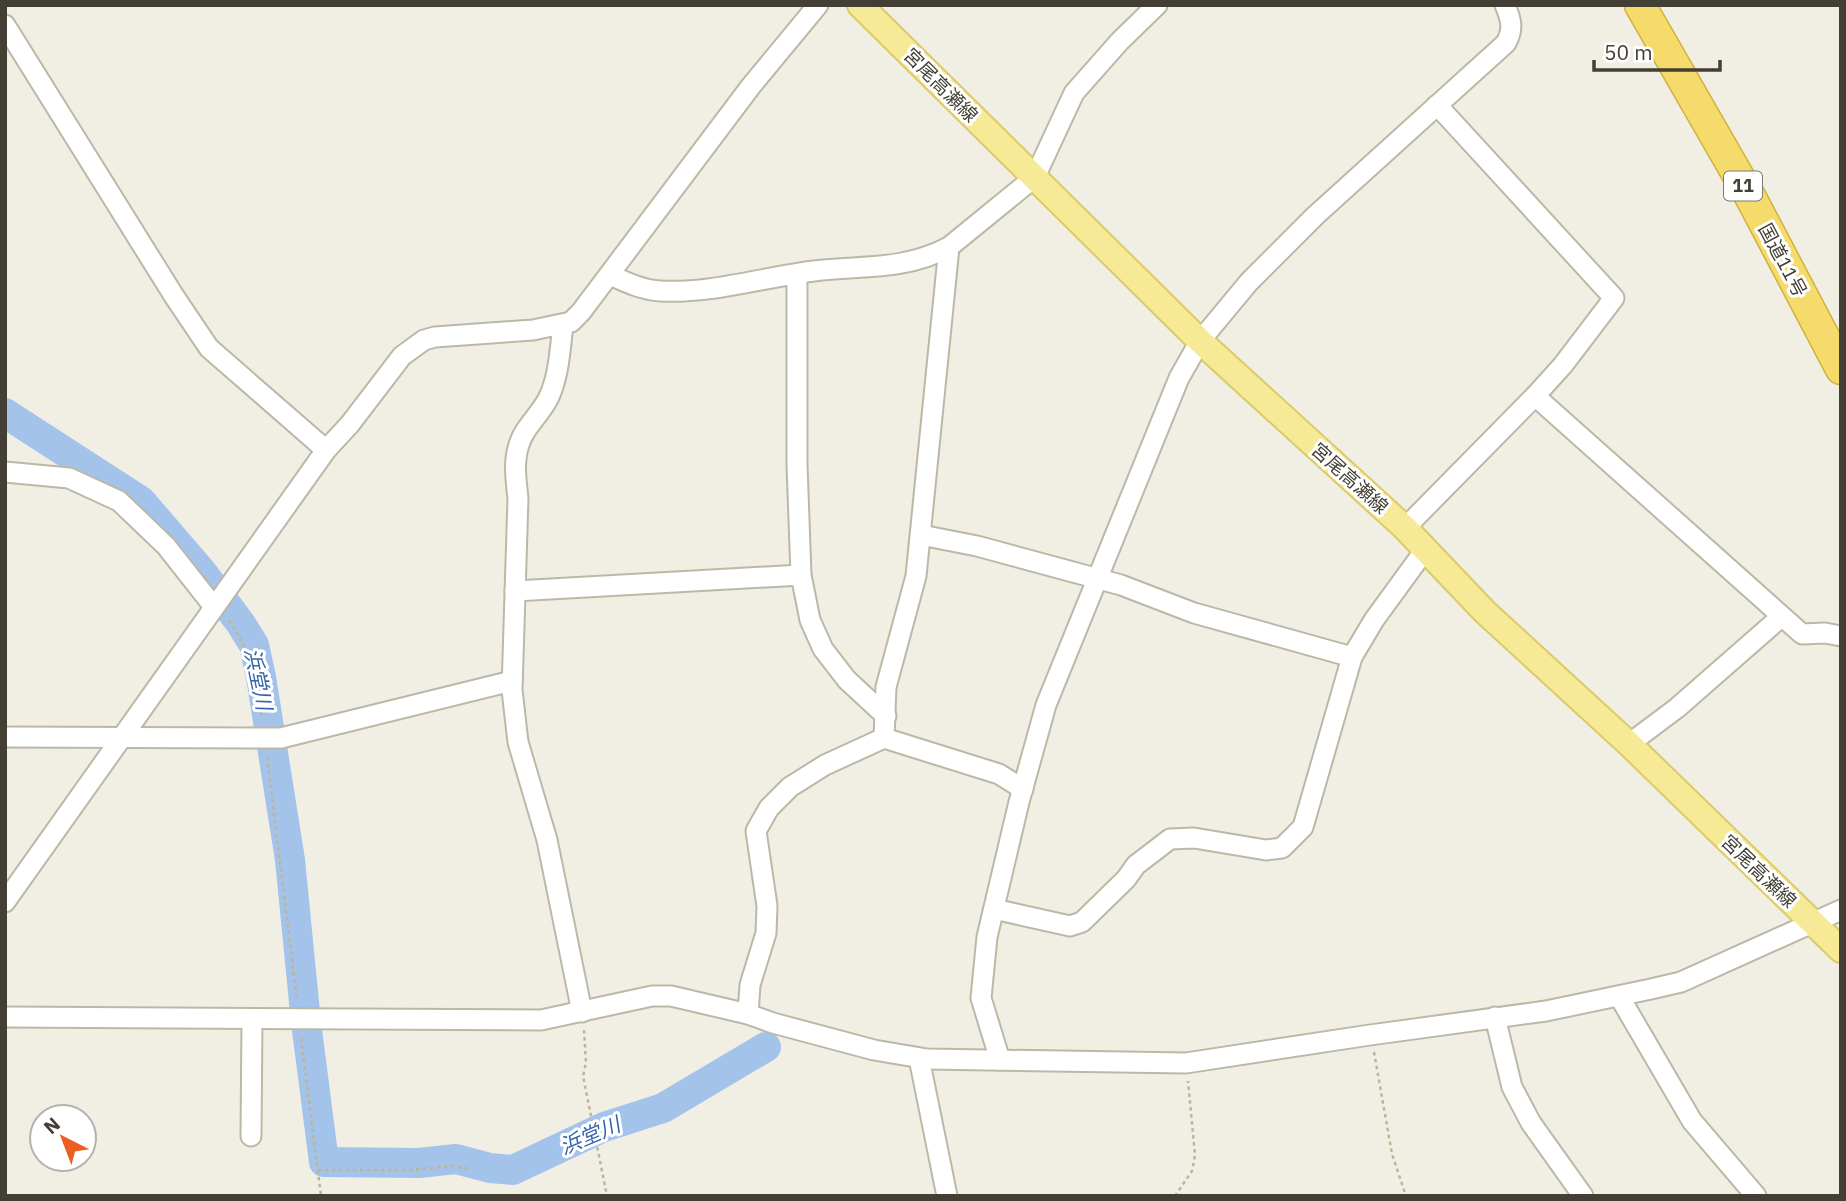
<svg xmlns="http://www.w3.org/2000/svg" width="1846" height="1201" font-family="'IBM Plex Sans','Noto Sans JP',sans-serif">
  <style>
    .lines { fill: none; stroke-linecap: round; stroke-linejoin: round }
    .river { stroke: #a4c3eb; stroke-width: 30 }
    .minor-casing { stroke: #bcb8a8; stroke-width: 23 }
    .major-casing { stroke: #dbca68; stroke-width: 28 }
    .highway-casing { stroke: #d2b23d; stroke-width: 33 }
    .path { stroke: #bcb59a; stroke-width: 2.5; stroke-dasharray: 3.5 3.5; stroke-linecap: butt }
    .minor { stroke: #fff; stroke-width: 19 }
    .major { stroke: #f7ea97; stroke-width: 24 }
    .highway { stroke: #f4db6c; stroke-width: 30 }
    .labels { text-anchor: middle; stroke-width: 6; stroke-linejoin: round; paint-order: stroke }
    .shield { fill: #fff; stroke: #7b7972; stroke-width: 2 }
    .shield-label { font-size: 18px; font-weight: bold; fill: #433f35 }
    .street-label { font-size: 19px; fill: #433f35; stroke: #fff }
    .water-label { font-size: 21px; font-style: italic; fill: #3666a7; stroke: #fff }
  </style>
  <rect width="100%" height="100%" fill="#f1efe4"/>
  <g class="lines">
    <g class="river">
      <path d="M5,413L141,501L202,572L241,624L254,645L261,677L290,860L305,1012"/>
      <path d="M307,1030L324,1162L419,1163L456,1159L490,1168L513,1170L604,1127L663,1108L766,1047"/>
    </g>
    <g class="minor-casing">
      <g id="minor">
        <path d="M5,25L174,296L209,348L326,450"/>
        <path d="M610,275C626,282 642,290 660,291C711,294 764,277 814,271C863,265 903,271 949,247L1035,177L1074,93L1120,41L1157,5"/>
        <path d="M797,275V465L801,575L810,620L823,649L847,680L886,716"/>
        <path d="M563,325C560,349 559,377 548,399C542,410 533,420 526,430C512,451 515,474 518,498L512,690L518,742L547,840L582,1012"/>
        <path d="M1535,396L1802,634L1825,633L1841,636"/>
        <path d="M5,472L69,478L119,501L166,546L214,607"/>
        <path d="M1405,528L1535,396L1563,365L1614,298L1437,105"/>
        <path d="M921,535L977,546L1121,585L1194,613L1352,657"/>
        <path d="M515,591L801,575"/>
        <path d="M5,737L281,738L512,681"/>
        <path d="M884,738L886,687L916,576L949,247"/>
        <path d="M1629,744L1677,708L1781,617"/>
        <path d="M5,902L326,450L350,424L402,356L424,340L435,337L533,330L571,322L581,312L751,86L818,5"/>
        <path d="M994,909L1070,926L1082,922L1126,879L1136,865L1170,839L1194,838L1266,850L1282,848L1303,827L1352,657L1374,620L1425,550"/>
        <path d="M1619,996L1692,1121L1756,1196"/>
        <path d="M748,1014L750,985L766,933L767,906L756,831L769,808L790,787L825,765L884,738L999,774L1023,789"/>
        <path d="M5,1017L541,1020L652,996H671L748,1014L773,1023L874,1050L927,1059L1186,1063L1370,1035L1546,1011L1651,989L1681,982L1841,910"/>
        <path d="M1495,1017L1512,1087L1531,1123L1583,1196"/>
        <path d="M919,1058L947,1196"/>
        <path d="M1000,1060L981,998L987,937L1019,802L1046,705L1179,378L1200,341L1249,282L1316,215L1506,43C1514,29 1511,19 1505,5"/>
        <path d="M251,1136L252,1019"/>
      </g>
    </g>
    <g class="major-casing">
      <path id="major" d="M860,5L1200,341L1405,528L1485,612L1629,744L1841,950"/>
    </g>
    <g class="highway-casing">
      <path id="highway" d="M1640,5L1751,198L1841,369"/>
    </g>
    <g class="path">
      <path d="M229,620C250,651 257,683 262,719"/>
      <path d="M267,757L297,1000"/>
      <path d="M584,1030L586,1063L583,1076L607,1196"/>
      <path d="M301,1038L321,1196"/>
      <path d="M1374,1052L1392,1154L1406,1196"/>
      <path d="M318,1170H411L452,1166L471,1169"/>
      <path d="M1175,1196L1192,1171L1195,1155L1188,1081"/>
    </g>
    <use href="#minor" class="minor"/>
    <use href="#major" class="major"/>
    <use href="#highway" class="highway"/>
  </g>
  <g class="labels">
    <rect class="shield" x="1724" y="171.5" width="38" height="29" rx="5"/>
    <g class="shield-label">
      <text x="1743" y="192">11</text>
    </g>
    <g class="street-label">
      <text transform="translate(941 85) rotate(45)" y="7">宮尾高瀬線</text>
      <text transform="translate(1783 260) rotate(62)" y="7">国道11号</text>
      <text transform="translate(1350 478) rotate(42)" y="7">宮尾高瀬線</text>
      <text transform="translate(1759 871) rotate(44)" y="7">宮尾高瀬線</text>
    </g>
    <g class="water-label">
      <text transform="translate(258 679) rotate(78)" y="7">浜堂川</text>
      <text transform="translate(590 1136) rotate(-23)" y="7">浜堂川</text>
    </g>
  </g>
  <rect width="1846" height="1201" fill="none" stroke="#433f35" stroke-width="14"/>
  <g transform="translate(63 1138) rotate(318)"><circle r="33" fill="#ffffff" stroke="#b4b2ae" stroke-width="2"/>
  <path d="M0-5L12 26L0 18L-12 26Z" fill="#ec5e21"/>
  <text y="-10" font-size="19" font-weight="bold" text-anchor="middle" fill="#433f35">N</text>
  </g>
  <path d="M1594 60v10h126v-10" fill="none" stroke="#433f35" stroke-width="3.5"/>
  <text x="1604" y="60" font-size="21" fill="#433f35" stroke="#ffffff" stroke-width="5" paint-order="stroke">50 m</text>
</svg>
